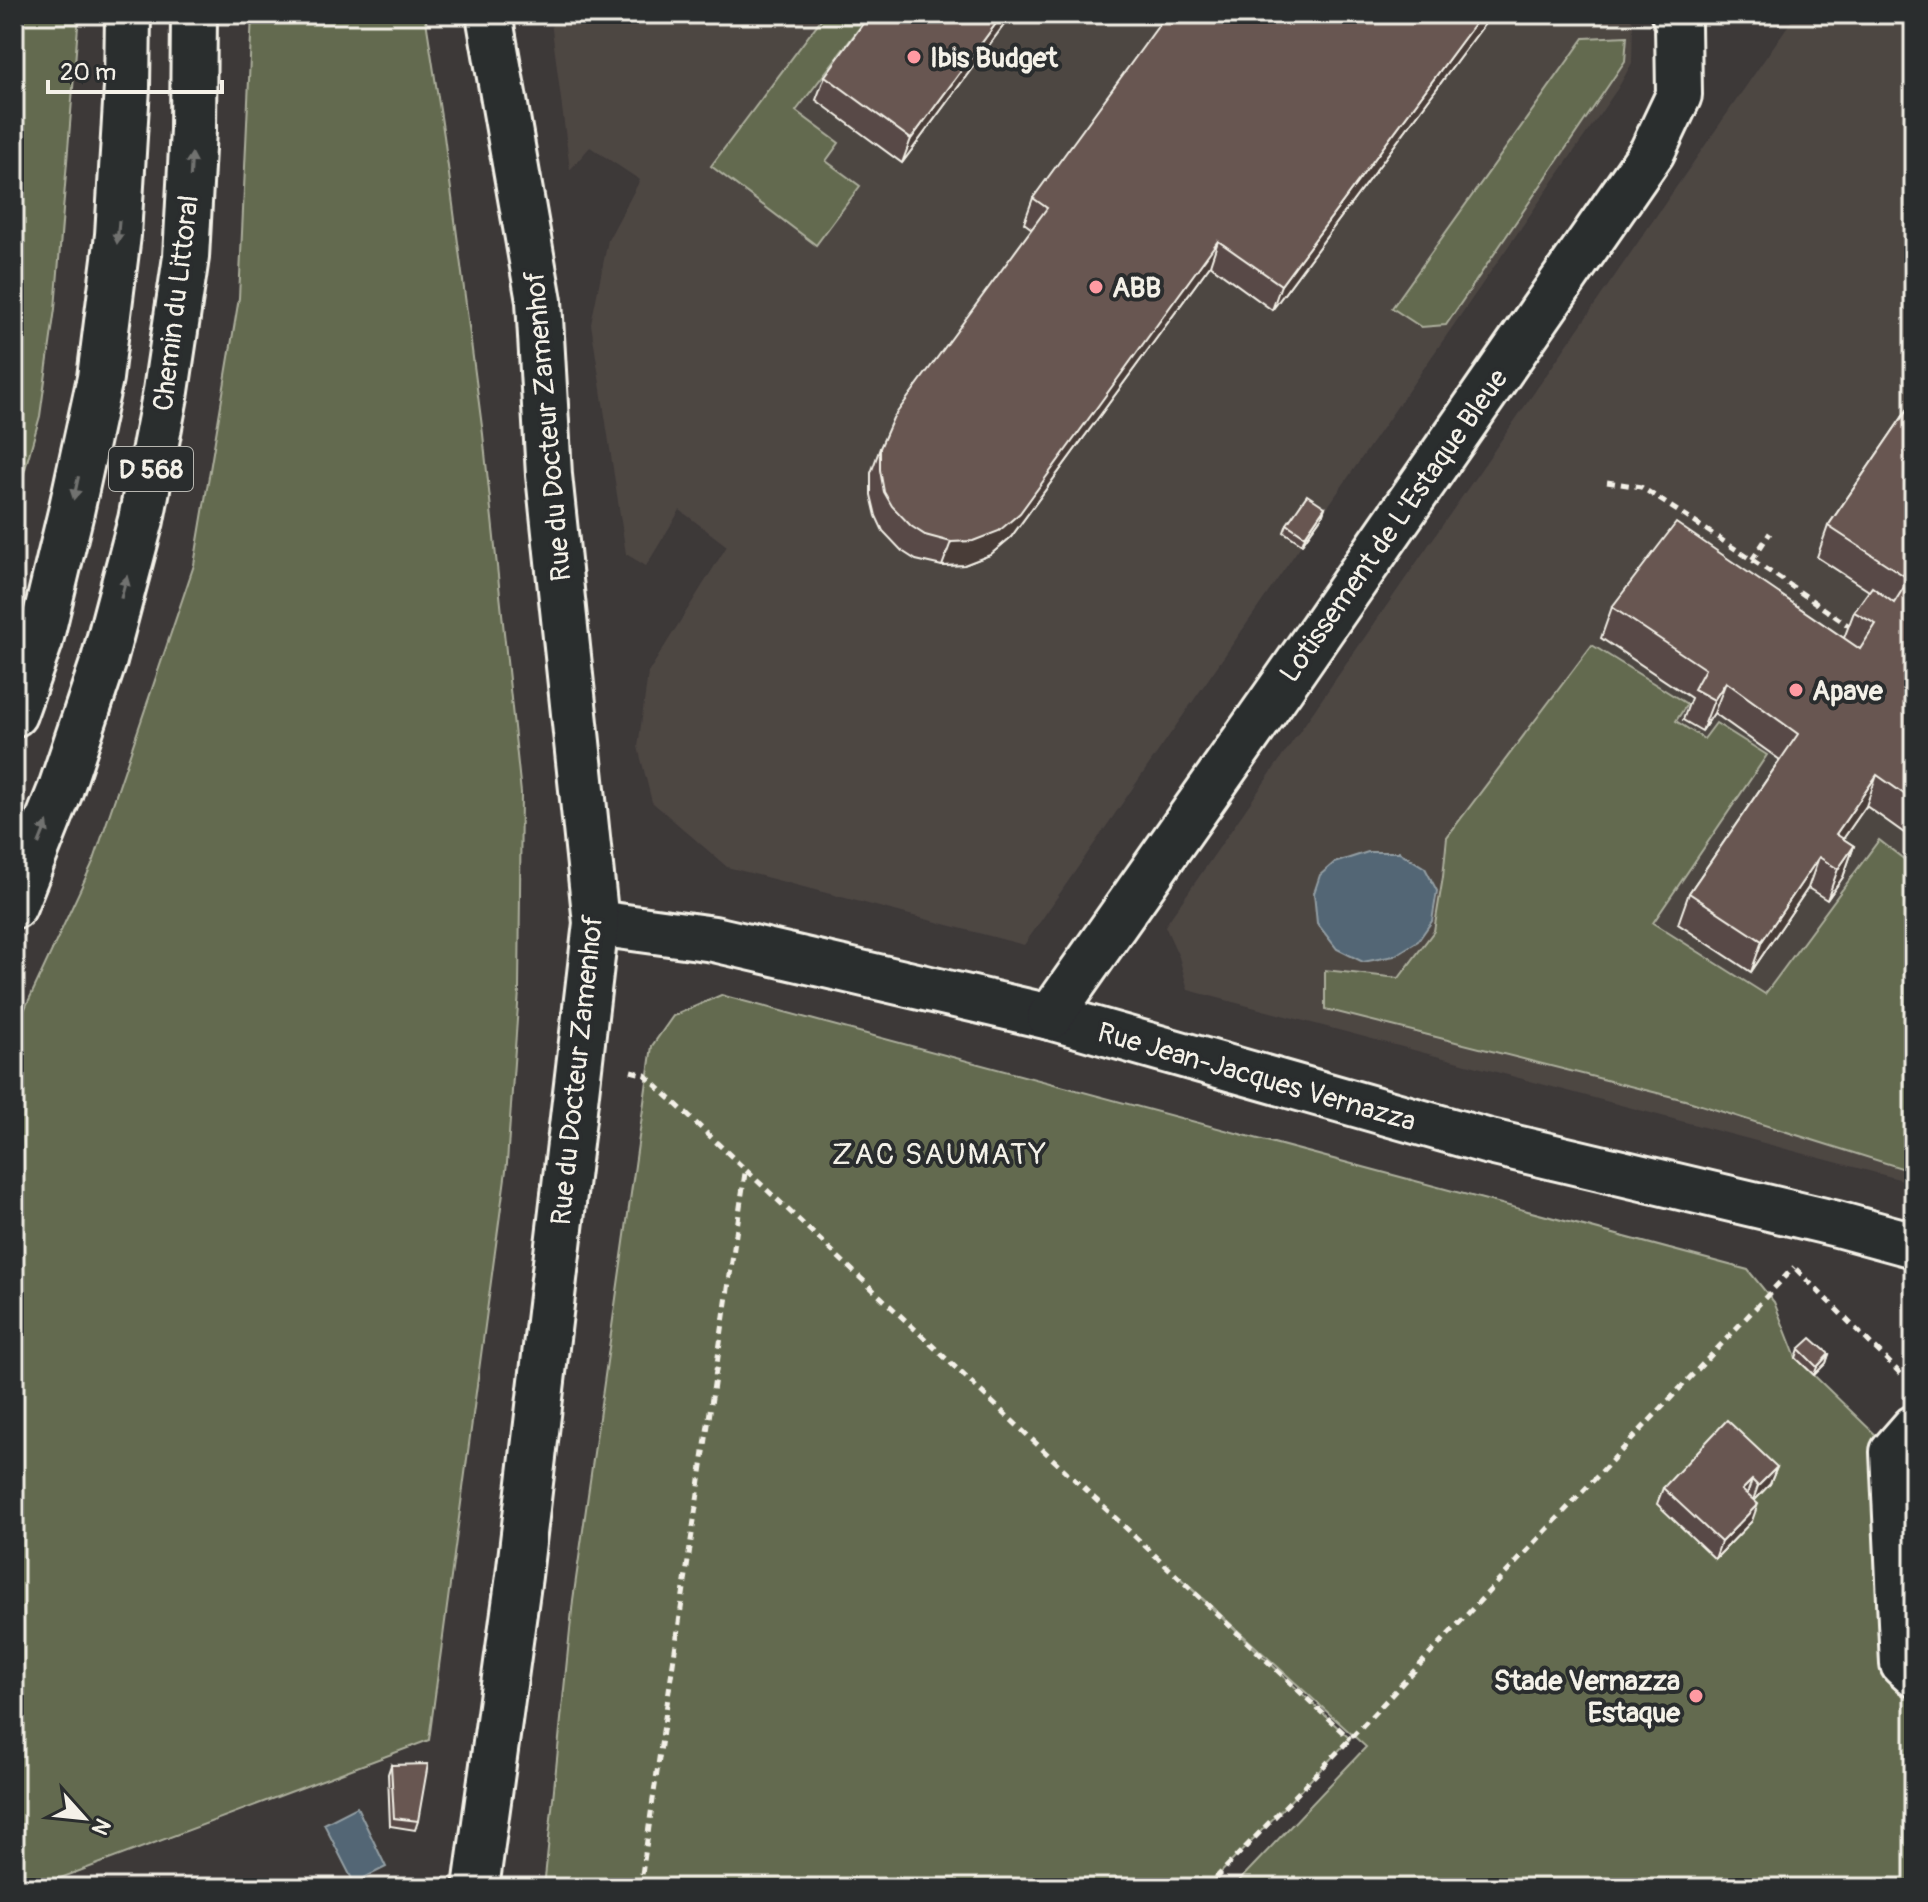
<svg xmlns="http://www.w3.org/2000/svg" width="1928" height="1902" font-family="Pangolin,sans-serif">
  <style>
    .built { fill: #4d4643 }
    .green { fill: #636a4f; stroke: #acae9c; stroke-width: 2 }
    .water { fill: #526675; stroke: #939ea3; stroke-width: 2 }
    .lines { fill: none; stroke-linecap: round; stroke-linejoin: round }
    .minor-casing { stroke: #f4f1e8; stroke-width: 50 }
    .major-casing { stroke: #f4f1e8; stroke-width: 50 }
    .path { stroke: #f4f1e8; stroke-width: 5; stroke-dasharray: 8 6; stroke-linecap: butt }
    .minor { stroke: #2a2d2e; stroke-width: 44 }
    .major { stroke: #2a2d2e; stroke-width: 44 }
    .wall { fill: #594a46; stroke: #f4f1e8; stroke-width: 2 }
    .shaded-wall { fill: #493c39; stroke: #f4f1e8; stroke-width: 2 }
    .building { fill: #685651; stroke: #f4f1e8; stroke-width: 2 }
    .oneway { fill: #71726f }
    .poi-dot { fill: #ff9aa2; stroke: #2a2d2e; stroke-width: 3 }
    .labels { text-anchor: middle; stroke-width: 8; stroke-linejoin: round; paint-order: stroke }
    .shield { fill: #2a2d2e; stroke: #b7b6b0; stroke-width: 2 }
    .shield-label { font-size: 26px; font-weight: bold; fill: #f4f1e8 }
    .poi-label { font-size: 28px; font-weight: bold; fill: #f4f1e8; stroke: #2a2d2e; text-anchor: start }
    .street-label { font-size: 28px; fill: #f4f1e8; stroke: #2a2d2e }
    .neighbourhood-label { font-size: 30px; letter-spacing: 2px; fill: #f4f1e8; stroke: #2a2d2e }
  </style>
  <rect width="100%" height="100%" fill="#3d3938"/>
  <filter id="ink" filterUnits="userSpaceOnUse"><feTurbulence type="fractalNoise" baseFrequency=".0125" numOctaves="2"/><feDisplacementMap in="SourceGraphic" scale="16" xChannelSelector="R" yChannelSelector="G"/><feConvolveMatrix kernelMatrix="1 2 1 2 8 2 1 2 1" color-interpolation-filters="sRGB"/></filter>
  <g filter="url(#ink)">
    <g class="built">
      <path d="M550,14H1629L1633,22L1632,63L1618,88L1024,945L727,867L652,802L638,747L648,673L727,546L680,510L646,566L626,554L591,324L608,240L640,180L590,147L570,170Z"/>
      <path d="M1796,14H1914V1183L1188,990L1179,957L1165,926Z"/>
    </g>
    <g class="green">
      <path d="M14,14H79L55,309L40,416L14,508Z"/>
      <path d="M252,14H425L444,136L483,434L521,793L519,991L507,1163L429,1740L34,1888H14V1032L94,860L194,565L239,298Z"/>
      <path d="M825,14H870L796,111L839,143L826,161L860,186L816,245L711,166Z"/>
      <path d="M1627,36L1625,61L1446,325L1421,327L1392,308L1584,38Z"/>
      <path d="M1592,645L1687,704L1676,721L1704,739L1716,723L1767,755L1653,923L1765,994L1879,840L1914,867V1172L1685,1100L1325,1009V970L1399,978L1434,931L1443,877L1447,837Z"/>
      <path d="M721,995L1748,1270L1774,1302L1796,1358L1914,1472V1888H1232L1366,1747L1179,1577L1350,1739L1206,1888H544L573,1600L652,1046L673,1016Z"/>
    </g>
    <g class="water">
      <path d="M1368,852H1399L1425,868L1437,891L1432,921L1418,941L1394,956L1363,962L1337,949L1317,923L1314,893L1320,875L1334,863Z"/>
      <path d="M357,1807L386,1867L354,1883L324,1824Z"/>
    </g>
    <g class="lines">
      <g class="minor-casing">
        <g id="minor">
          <path d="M596,923L714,939L1050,1017L1486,1141L1837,1224L1914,1245"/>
          <path d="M1050,1017L1281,688L1652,152L1679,95L1678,23L1674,14"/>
          <path d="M1914,1428L1893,1452L1903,1664L1914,1674"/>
          <path d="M476,1888L519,1576L596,923L549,475L539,301L489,14"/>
        </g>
      </g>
      <g class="major-casing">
        <g id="major">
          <path d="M14,714L40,641L71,512L100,378L118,235L127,87L128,14"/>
          <path d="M14,906L60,791L104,660L141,520L166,391L186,257L193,130L194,14"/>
        </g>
      </g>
      <g class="path">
        <path d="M1607,482L1641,487L1781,579L1852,628"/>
        <path d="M1752,560L1770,533"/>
        <path d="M631,1071L645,1075L1350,1739"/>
        <path d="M1796,1269L1905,1378"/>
        <path d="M640,1888L745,1173"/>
        <path d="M1206,1888L1350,1739L1794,1267"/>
      </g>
      <use href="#minor" class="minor"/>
      <use href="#major" class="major"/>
    </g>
    <g class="wall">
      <path d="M1012,14L902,163L816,100L825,76Z"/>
      <path d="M1492,14L1272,310L1210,265L1011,537L990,555L964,565L942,566L916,560L902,551L883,531L876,516L871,495V473L880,448L1032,229L1024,223L1033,198Z"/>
      <path d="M1914,400V840L1866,806L1843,839L1854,846L1843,877L1827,900L1808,888L1751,972L1678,924L1689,893L1780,760L1714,713L1702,731L1683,720L1691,698L1601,638L1612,607L1844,638L1854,612L1869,591L1817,557L1828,526Z"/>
      <path d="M1325,507L1322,516L1302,544L1284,532L1287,524Z"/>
      <path d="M1799,1349L1829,1354L1826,1363L1814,1375L1796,1358Z"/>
      <path d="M1777,1467L1770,1484L1754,1501L1752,1521L1715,1559L1657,1504L1663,1488Z"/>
      <path d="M391,1765L418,1821L415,1830L390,1826L388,1774Z"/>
    </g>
    <g class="shaded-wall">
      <path d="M1003,14H1012L902,163L911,139Z"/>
      <path d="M1482,14H1492L1272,310L1281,285Z"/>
      <path d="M1218,241L1210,265L1011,537L990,555L964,565L942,566L951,542Z"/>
      <path d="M1325,507L1322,516L1302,544L1305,536Z"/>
      <path d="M1726,682L1714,713L1702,731L1714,700Z"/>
      <path d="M1877,775L1866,806L1827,862L1836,834Z"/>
      <path d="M1854,846L1843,877L1827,900L1838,869Z"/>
      <path d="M1819,857L1808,888L1751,972L1762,941Z"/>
      <path d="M1829,1354L1826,1363L1814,1375L1817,1367Z"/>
      <path d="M1777,1467L1770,1484L1752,1503L1758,1486Z"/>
      <path d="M1752,1480L1746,1497L1742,1490Z"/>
      <path d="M1758,1504L1752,1521L1715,1559L1721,1542Z"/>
    </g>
    <g class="building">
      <path d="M870,14H1003L911,139L825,76Z"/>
      <path d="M1167,14H1482L1281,285L1218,241L1020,513L999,531L973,541L951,542L925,535L911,526L892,506L884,492L880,470V448L893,418L1047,208L1033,198Z"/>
      <path d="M1914,400V801L1877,775L1836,834L1854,846L1838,869L1819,857L1762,941L1689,893L1798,734L1726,682L1714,700L1694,689L1705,669L1612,607L1676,523L1860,649L1876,624L1854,612L1872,587L1894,603L1909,579L1828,526Z"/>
      <path d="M1307,495L1325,507L1305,536L1287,524Z"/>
      <path d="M1811,1338L1829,1354L1817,1367L1799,1349Z"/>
      <path d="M1727,1420L1777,1467L1758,1486L1752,1480L1742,1490L1758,1504L1721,1542L1663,1488Z"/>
      <path d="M428,1764L418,1821L394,1818L391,1765Z"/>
    </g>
    <defs><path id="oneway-solid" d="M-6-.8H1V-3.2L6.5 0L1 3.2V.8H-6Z" transform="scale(2)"/></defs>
    <g class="oneway">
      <use href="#oneway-solid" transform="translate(191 165) rotate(-87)"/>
      <use href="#oneway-solid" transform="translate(118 232) rotate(95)"/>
      <use href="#oneway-solid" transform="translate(76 488) rotate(102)"/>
      <use href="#oneway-solid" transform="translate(124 587) rotate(-75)"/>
      <use href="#oneway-solid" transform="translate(43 833) rotate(-68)"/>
    </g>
  </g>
  <g class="poi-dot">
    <circle cx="914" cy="57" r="8"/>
    <circle cx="1096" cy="287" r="8"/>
    <circle cx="1796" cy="690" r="8"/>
    <circle cx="1696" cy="1696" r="8"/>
  </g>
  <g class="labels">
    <rect class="shield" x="109" y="447" width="84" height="44" rx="6"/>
    <g class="shield-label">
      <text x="151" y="478">D 568</text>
    </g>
    <g class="poi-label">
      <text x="930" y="67">Ibis Budget</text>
      <text x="1112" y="297">ABB</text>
      <text x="1812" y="700">Apave</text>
      <text x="1680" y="1690" text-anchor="end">Stade Vernazza<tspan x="1680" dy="32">Estaque</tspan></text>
    </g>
    <g class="street-label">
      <text transform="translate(175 303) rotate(-83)" y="10">Chemin du Littoral</text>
      <text transform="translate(547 426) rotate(-95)" y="10">Rue du Docteur Zamenhof</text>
      <text transform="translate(1393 525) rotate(-55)" y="10">Lotissement de L'Estaque Bleue</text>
      <text transform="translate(576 1070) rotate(-84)" y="10">Rue du Docteur Zamenhof</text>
      <text transform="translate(1257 1076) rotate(16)" y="10">Rue Jean-Jacques Vernazza</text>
    </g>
    <g class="neighbourhood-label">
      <text x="940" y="1164">ZAC SAUMATY</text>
    </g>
  </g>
  <rect width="1928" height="1902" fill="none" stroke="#2a2d2e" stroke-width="48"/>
  <rect x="24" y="24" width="1880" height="1854" fill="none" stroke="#f4f1e8" stroke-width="3" filter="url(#ink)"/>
  <g transform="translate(84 1818) rotate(117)" stroke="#2a2d2e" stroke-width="6" paint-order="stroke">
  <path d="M0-6L14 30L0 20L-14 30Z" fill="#f4f1e8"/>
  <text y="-12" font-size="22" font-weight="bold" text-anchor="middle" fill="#f4f1e8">N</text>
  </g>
  <path d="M48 80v12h174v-12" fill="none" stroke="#f4f1e8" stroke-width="4"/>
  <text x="60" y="80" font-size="24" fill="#f4f1e8" stroke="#2a2d2e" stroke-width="6" paint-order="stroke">20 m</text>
</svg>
